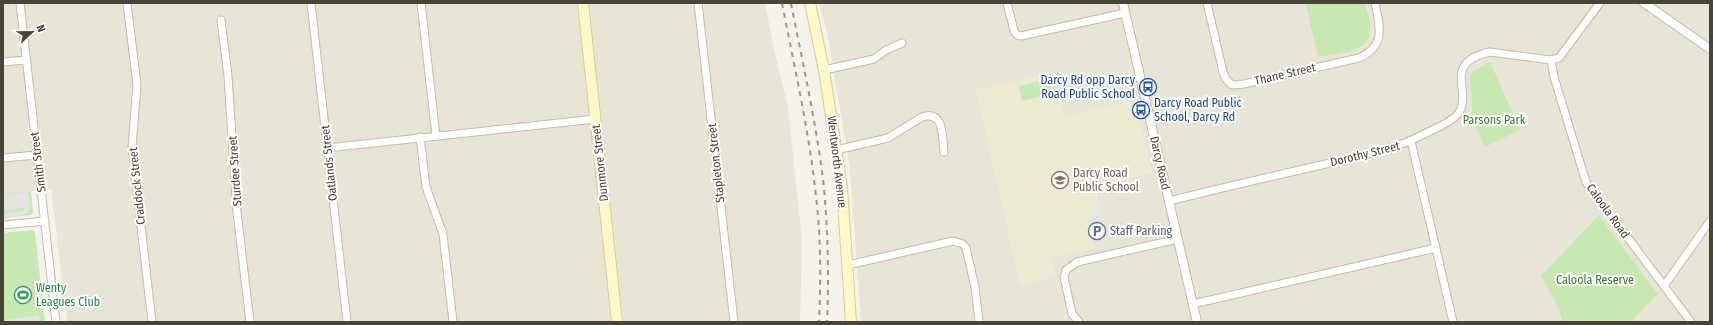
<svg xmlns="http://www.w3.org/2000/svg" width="1713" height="325" font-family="'Fira Sans Condensed',sans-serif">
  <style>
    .residential { fill: #e8e5d7; fill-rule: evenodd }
    .education { fill: #edead3 }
    .green { fill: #c7e8b2 }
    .parking { fill: #e6e4e0 }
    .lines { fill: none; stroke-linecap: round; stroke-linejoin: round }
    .minor-casing { stroke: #c0bcab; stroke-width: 9 }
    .tertiary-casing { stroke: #c0bcab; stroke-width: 10 }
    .secondary-casing { stroke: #d4cd99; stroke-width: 12 }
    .minor { stroke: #fff; stroke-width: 7 }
    .tertiary { stroke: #fff; stroke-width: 8 }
    .secondary { stroke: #fef9c9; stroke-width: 10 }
    .rail { stroke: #979797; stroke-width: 2; stroke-dasharray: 5 5; stroke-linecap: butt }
    .labels { text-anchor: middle; stroke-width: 4; stroke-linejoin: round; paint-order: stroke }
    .street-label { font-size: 12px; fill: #484437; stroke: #fff }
    .transit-label { font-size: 12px; fill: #164399; stroke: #fff; text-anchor: end }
    .park-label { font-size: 12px; fill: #3c7a2a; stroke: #fff }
    .education-label { font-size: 12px; fill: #785e54; stroke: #fff; text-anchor: start }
    .service-label { font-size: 12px; fill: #4e5e75; stroke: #fff; text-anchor: start }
    .leisure-label { font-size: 12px; fill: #27864d; stroke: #fff; text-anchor: start }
  </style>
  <rect width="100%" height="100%" fill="#f4f2e9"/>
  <g class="residential">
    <path d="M3,3H765L774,50L788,107L802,241L800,322H67L51,189L3,194Z"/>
    <path d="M819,3H1305L1318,57L1371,33L1365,3H1710V322H1631L1658,294L1541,276L1559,309L1562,322H861L850,170L827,32ZM1053,72L1064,116L1152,173L1095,186L1108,245L1052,258Z"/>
  </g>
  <path class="education" d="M1053,72L1064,116L1135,100L1152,173L1095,186L1108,245L1052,258L1056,276L1020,285L976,90Z"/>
  <g class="green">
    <path d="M1305,3H1365C1367,12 1372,25 1370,34C1367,53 1334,54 1318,57Z"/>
    <path d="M1490,62L1520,130L1485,147L1473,119L1470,76L1473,71Z"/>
    <path d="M1048,79L1052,94L1022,101L1019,86Z"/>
    <path d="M31,191L33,212L31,215L3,218V194Z"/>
    <path d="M1599,215L1658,294L1631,322H1562L1559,309L1541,276Z"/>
    <path d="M32,230L35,232L45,322H3V233Z"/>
  </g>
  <g class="parking">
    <path d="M28,192L30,208L27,213L23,215L3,217V213L23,211L25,208L24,204L25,208L3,211V195Z"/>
    <path d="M1101,215L1108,245L1094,248L1086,218Z"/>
    <path d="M39,315L40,322H6V320Z"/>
  </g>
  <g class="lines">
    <g class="minor-casing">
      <g id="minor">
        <path d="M20,3L56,322"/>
        <path d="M127,3L137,85L132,147L152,322"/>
        <path d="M311,3L347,322"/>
        <path d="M421,3L436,136"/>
        <path d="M698,3L734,322"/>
        <path d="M1007,3L1014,31L1017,35L1021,36L1125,13"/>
        <path d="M1207,3L1223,72L1226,79L1232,85L1244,84L1359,58C1386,46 1380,26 1375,3"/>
        <path d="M221,20L228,76L237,212L250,322"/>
        <path d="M1551,60L1554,77L1586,182L1691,322"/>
        <path d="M3,62L26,60"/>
        <path d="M824,70L874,59L886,50L902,43"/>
        <path d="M420,137L426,187L443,234L453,322"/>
        <path d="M1411,141L1453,322"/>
        <path d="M327,148L595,119"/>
        <path d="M836,150L888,138L922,117C945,110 942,137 944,152"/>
        <path d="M3,158L37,155"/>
        <path d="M1169,201C1221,188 1273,176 1326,164C1358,156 1392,151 1422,135C1432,130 1452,122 1458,114C1474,92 1440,63 1490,52L1551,60L1559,58L1600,3"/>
        <path d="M3,225L45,221"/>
        <path d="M848,265L953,241L963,244L966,248L975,287L979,322"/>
        <path d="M1664,286L1710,221"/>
        <path d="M1193,304L1436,248"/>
        <path d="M1079,322L1072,314L1064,277L1066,270L1077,262L1178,239"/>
      </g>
    </g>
    <g class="tertiary-casing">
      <g id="tertiary">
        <path d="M1123,3L1197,322"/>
        <path d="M1644,3L1710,49"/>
      </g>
    </g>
    <g class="secondary-casing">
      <g id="secondary">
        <path d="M583,3L617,322"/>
        <path d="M810,3L824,70L842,188L851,322"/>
      </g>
    </g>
    <use href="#minor" class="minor"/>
    <use href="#tertiary" class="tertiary"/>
    <use href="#secondary" class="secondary"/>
    <g class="rail">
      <path d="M782,3C794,65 808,126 815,188C821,232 821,278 819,322"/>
      <path d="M791,3C803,65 817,126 824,188C828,233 829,278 827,322"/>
    </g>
  </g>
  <defs>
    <g id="bus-ring" transform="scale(0.9)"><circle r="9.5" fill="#fff" stroke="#1a4fb4" stroke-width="1.5"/><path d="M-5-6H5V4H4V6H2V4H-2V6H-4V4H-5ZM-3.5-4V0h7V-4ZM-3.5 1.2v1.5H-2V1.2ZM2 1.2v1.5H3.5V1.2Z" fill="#1a4fb4"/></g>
    <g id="school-ring" transform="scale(0.9)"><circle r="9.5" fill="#fff" stroke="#8d6e63" stroke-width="1.5"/><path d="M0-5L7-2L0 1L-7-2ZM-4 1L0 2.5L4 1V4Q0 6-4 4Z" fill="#8d6e63"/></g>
    <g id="parking-ring" transform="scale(0.9)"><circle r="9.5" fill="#fff" stroke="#5c6f8a" stroke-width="1.5"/><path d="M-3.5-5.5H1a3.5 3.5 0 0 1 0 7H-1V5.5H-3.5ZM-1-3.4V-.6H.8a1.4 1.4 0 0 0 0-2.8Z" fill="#5c6f8a"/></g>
    <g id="stadium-ring" transform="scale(0.9)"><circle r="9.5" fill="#fff" stroke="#2e9e5b" stroke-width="1.5"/><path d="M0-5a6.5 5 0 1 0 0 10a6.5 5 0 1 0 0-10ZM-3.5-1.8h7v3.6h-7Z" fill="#2e9e5b"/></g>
  </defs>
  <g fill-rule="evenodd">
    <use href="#bus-ring" x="1148" y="87"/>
    <use href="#bus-ring" x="1141" y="110"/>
    <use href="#school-ring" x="1060" y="180"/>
    <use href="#parking-ring" x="1097" y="231"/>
    <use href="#stadium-ring" x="23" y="295"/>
  </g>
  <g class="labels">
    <g class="street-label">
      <text transform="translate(1285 74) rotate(-13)" y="4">Thane Street</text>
      <text transform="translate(1365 154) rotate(-14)" y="4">Dorothy Street</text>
      <text transform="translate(38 162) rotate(-97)" y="4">Smith Street</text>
      <text transform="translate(837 162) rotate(83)" y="4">Wentworth Avenue</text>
      <text transform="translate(329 163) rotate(-96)" y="4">Oatlands Street</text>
      <text transform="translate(600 163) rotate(-96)" y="4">Dunmore Street</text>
      <text transform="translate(716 163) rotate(-96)" y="4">Stapleton Street</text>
      <text transform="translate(1160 163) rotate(77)" y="4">Darcy Road</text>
      <text transform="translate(235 171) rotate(-94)" y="4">Sturdee Street</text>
      <text transform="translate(137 186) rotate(-96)" y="4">Craddock Street</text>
      <text transform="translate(1608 211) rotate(54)" y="4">Caloola Road</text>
    </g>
    <g class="transit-label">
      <text x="1135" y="84">Darcy Rd opp Darcy<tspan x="1135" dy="14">Road Public School</tspan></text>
      <text x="1154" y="107" text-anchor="start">Darcy Road Public<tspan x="1154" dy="14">School, Darcy Rd</tspan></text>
    </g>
    <g class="park-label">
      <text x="1494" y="124">Parsons Park</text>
      <text x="1595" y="284">Caloola Reserve</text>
    </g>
    <g class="education-label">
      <text x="1073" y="177">Darcy Road<tspan x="1073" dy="14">Public School</tspan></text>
    </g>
    <g class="service-label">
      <text x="1110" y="235">Staff Parking</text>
    </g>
    <g class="leisure-label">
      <text x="36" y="292">Wenty<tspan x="36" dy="14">Leagues Club</tspan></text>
    </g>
  </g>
  <rect width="1713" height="325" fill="none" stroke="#484437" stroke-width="8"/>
  <g transform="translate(32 32) rotate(68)" stroke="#ffffff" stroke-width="3" paint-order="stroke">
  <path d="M0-3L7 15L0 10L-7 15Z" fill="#484437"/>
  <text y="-6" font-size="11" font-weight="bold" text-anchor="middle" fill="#484437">N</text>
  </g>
</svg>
